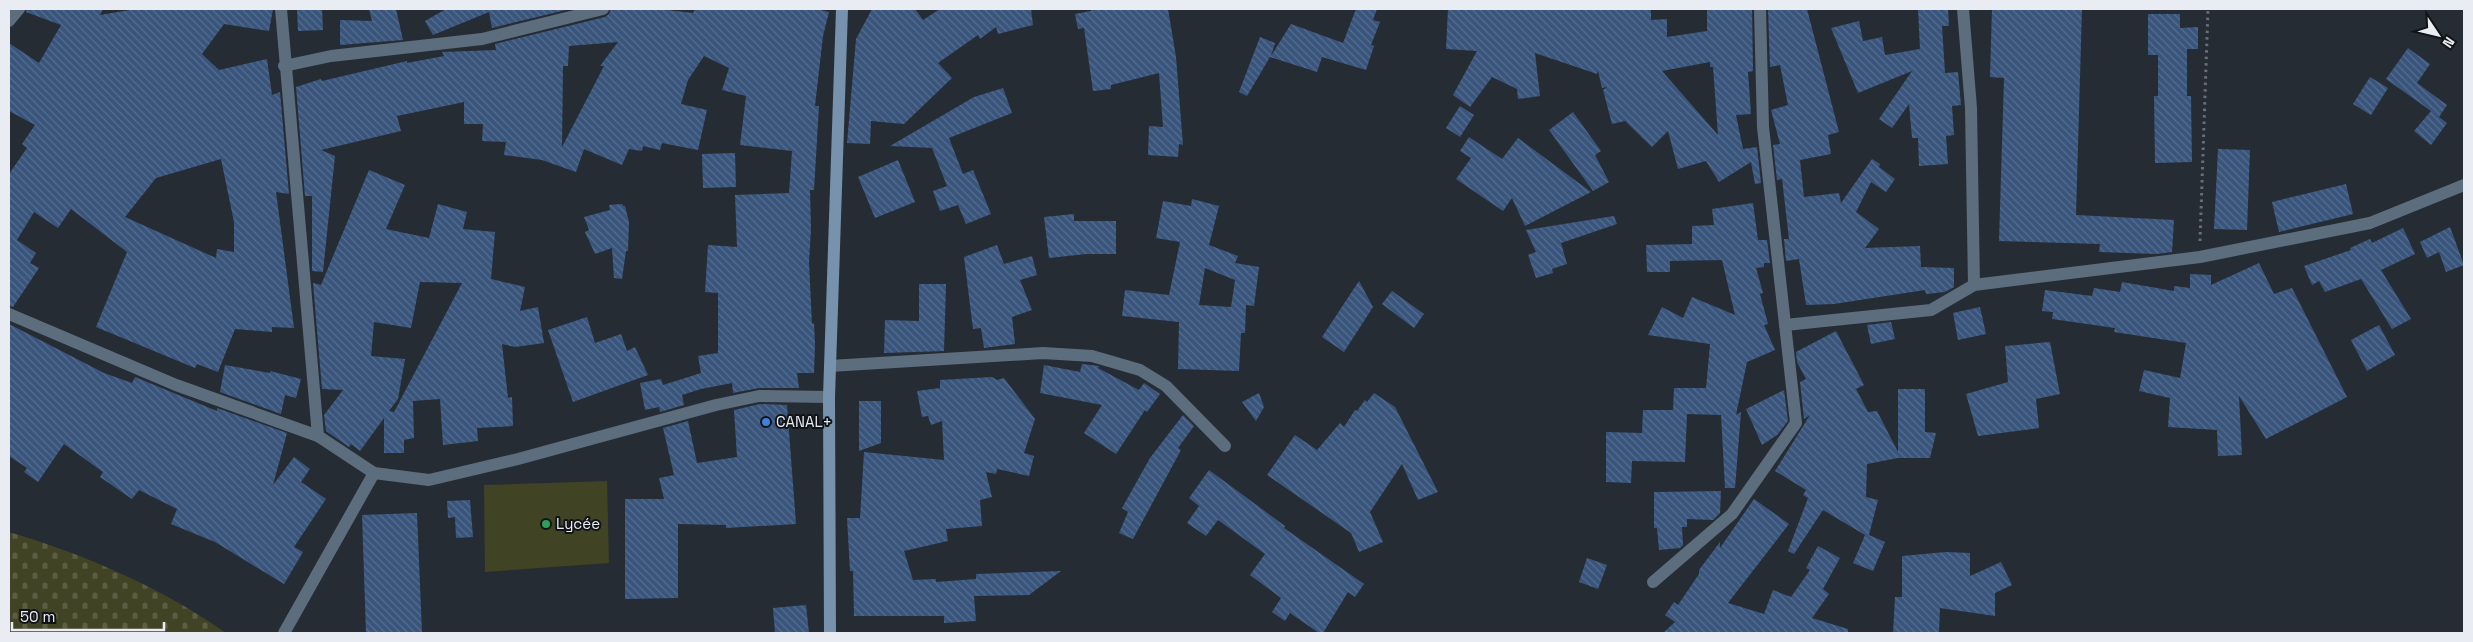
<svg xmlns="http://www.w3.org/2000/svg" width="2473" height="642" font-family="'Space Grotesk',sans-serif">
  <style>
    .cemetery { fill: url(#cemetery-stones) }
    .park { fill: #404324 }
    .building { fill: url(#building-back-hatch); fill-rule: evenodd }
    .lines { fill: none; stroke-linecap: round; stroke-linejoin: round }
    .path { stroke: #6a6f76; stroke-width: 3; stroke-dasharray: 2.5 4; stroke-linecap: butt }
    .minor { stroke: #5c6d7d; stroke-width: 12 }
    .secondary { stroke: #7792ac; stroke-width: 12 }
    .shop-dot { fill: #3f7fe0; stroke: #111417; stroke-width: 2 }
    .leisure-dot { fill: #2e9e5b; stroke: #111417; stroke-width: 2 }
    .labels { text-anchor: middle; stroke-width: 4; stroke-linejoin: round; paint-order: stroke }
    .poi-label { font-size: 15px; fill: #e9ecf2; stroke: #111417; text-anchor: start }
  </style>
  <defs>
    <pattern id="cemetery-stones" width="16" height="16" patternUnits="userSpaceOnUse" patternTransform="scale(1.25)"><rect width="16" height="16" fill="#404324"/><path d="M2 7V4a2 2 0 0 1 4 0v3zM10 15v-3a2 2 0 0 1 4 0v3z" fill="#5c5e44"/></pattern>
    <pattern id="building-back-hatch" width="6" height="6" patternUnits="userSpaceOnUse" patternTransform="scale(1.25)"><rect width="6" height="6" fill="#39557c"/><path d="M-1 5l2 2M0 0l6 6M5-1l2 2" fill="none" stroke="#566e8f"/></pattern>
  </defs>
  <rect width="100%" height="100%" fill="#262c34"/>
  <path class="cemetery" d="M9,532C84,554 162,588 226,633H9Z"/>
  <path class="park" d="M607,481L609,563L485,572L484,485Z"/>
  <g class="building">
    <path d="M27,9H103L100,15L136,9H273L269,31L224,24L202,54L219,70L267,59L272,95L280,92L289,194L276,192L294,328L272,327V332L235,329L218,372L197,364L195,368L96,327L127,252L71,209L58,228L34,212L17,240L36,253L30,263L39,268L13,307L9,306V174L27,148L22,144L35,125L9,111V43L39,63L61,25L26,12ZM221,159L234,222V252L217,249L216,258L125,217L156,178Z"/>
    <path d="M297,9H322L323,30L298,31Z"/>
    <path d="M369,9H396L403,40L340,45V20L372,21Z"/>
    <path d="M446,9H570L492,28L489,12L433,35L425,21Z"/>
    <path d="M611,9H659L693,13L695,9H816L829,12L823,36L815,106H819L814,190H810L811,230L809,262L812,324L814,323L815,345L814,373H797L799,388H759L733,393L732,383L701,389L682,395L684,405L660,412L659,407L645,410L640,383L661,379L663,385L701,373L698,356L718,353V293L705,292L708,245L737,247L735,195L789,193L792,151L740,145L746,96L722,90L729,68L704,56L688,80L681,104L707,110L698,150L662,143L660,150L643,146L642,151L629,149L622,165L584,149L576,172L542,160L504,155L506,142L482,141L483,124H464V102L397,116L401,131L321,150L335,156L323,272L312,271V196H305L296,87L321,79L322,81L407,61V63L444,56L442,52L496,50L495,44L605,17L609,14ZM618,42L600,66H604L562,147L563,66H568L569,46Z"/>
    <path d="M872,9H915L923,20L940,9H1031L1033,25L998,34L996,27L980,39L978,35L938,63L952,78L904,124L871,121L870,144L847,143L856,39Z"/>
    <path d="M1091,9H1168L1176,57L1183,145L1179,144L1178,157L1148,155L1149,126L1163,127L1159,73L1111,85V89L1093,91L1084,28L1078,29L1075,14L1091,11Z"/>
    <path d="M1356,9H1377L1373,20L1380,22L1371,45L1374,46L1366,70L1322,57L1317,72L1270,57L1247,96L1239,92L1260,37L1275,43L1271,56L1291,24L1343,43Z"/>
    <path d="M1448,9H1651V20L1667,19V37L1707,31V9H1752L1753,71L1748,72L1751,114L1736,115L1743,149L1757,147L1761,183L1755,184L1751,162L1719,182L1706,161L1678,169L1668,131L1652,147L1625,121L1612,124L1603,90L1607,87L1602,88L1598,71L1597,74L1535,53L1540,96L1518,99L1517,89L1492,77L1470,107L1453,95L1477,51L1446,49ZM1710,62V67H1713L1718,135L1662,71Z"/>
    <path d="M1768,9H1807L1839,132L1828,135L1831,154L1800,160L1804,197L1839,193L1841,203L1872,159L1880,164L1879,167L1895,179L1886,192L1871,182L1856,212L1879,229L1865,248L1920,246L1921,267L1954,268V287L1945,292L1926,294L1925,290L1834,304L1806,305L1799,259L1786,261L1784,239H1789L1782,179L1777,180L1773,145L1780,144L1771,110L1788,105L1780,65L1770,67Z"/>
    <path d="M1918,9H1948L1949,26H1942L1945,73L1958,72L1961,105L1952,106L1954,135L1946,136L1948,164L1919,166L1918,138H1912L1909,104L1892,128L1879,119L1912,71L1858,93L1831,28L1859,21L1863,41L1882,37L1885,55L1920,49Z"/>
    <path d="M1992,9H2082L2076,215L2174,220L2172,252L2156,254L2099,252L2100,244L1999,241L2004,78L1990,77Z"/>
    <path d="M2148,14H2180V28L2198,27V49H2187V96H2191L2192,162L2155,163L2154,96H2158V55H2148Z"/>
    <path d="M2408,48L2430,64L2417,83L2447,105L2439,117L2447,123L2431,145L2414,131L2431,111L2386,79Z"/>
    <path d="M2370,77L2388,88L2371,115L2353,104Z"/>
    <path d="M1003,88L1012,113L949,138L963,174L973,170L991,214L966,224L958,205L940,211L933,191L947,186L932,148L890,146L974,97Z"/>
    <path d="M1460,106L1474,115L1460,137L1446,128Z"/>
    <path d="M1573,112L1601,151L1595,155L1609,182L1593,191L1549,130Z"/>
    <path d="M1469,137L1502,159L1518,138L1591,192L1525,226L1512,198L1503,211L1456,179L1471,158L1460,151Z"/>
    <path d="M2218,149L2250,150L2247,230L2214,229Z"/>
    <path d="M735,153L736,187L703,188L702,154Z"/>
    <path d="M898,160L915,202L875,218L858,177Z"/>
    <path d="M369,170L405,185L386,229L429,238L438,204L467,212L463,229L495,232L491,279L525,287L520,311L538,307L544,343L515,347L502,344L508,398L512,397L513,426L477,428L478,441L443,445L440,399L413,401L414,438L404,440V453H384V418L360,451L351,444L349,447L326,431L324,415L343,390L322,389L313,283L321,285ZM420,282L462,283L394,412L389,411L398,399L405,359L371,356L374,322L411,328Z"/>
    <path d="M2346,184L2353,214L2279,232L2272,202Z"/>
    <path d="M1192,199L1219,206L1209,245L1238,256L1235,263L1259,267L1254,306L1246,305L1245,333H1241L1239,371L1178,369L1179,322L1122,316L1125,290L1169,295L1180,242L1156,238L1163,201L1191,206ZM1205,268L1235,280L1231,307L1199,305Z"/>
    <path d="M1753,203L1758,240H1767L1770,263H1764V267L1756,268L1763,293L1760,294L1768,324L1764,325L1775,350L1747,362L1736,415L1741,412L1735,488H1725L1721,415L1687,414L1685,462L1632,461L1631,483L1606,482V432L1642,433L1643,410H1673L1674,388H1706L1710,344L1648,335L1662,307L1683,318L1692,297L1735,315L1722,260L1670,261V272H1647L1646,245L1692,244V226L1714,225L1712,209Z"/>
    <path d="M622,204L623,206H625L629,222L628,251H626L622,279L614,278L612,248L595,254L585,232L589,230L584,217L610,210L609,205Z"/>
    <path d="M1074,214V221H1116V254H1086L1049,258L1044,217Z"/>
    <path d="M1614,216L1617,224L1561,243L1567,264L1552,269L1553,273L1536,278L1528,255L1536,252L1526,230Z"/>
    <path d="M2450,227L2464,265L2446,272L2439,252L2427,258L2420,242Z"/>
    <path d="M2403,228L2415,254L2381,270L2411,319L2392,329L2361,279L2325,292L2319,281L2312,285L2304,266L2351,250L2350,248L2370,239L2372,243Z"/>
    <path d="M997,245L1004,264L1032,256L1037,275L1020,280L1032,310L1012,317L1015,344L984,348L981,328L973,329L964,257Z"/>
    <path d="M2259,263L2274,294L2292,288L2347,397L2266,439L2239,396L2242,455L2218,456L2217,430L2168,427L2170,398L2139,391L2144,370L2180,378L2186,343L2114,332L2115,328L2052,319L2053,312L2042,311L2045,290L2092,296L2094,288L2120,292L2122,282L2174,291V286L2190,288V274L2211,275V285Z"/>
    <path d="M1359,281L1373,307L1344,352L1322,337Z"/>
    <path d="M919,284H946L944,351L884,353L885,320L919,321Z"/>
    <path d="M1392,291L1424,314L1414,328L1382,304Z"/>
    <path d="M1980,307L1986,334L1958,340L1953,313Z"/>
    <path d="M587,317L595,343L621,334L627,351L635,347L648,375L573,402L548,330Z"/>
    <path d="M1891,322L1895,339L1871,344L1867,325Z"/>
    <path d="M9,324L104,373L132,383L135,377L217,411V408L287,433L273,485L294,457L310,469L301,482L326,499L294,547L303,552L284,584L215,542L171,524L177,509L139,490L132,499L100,477L103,472L64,444L38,482L24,472L27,468L9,456Z"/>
    <path d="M2379,325L2395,355L2367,371L2351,340Z"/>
    <path d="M1836,331L1864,385L1856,389L1868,412L1877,411L1898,452V389H1925V432L1936,433L1930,458H1898L1867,464L1866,497L1878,500L1869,535L1885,542L1873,571L1853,563L1865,535L1823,510L1794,554L1788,551L1808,498L1803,495L1806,490L1775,471L1810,415L1804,419L1800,382L1806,379L1797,362L1796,352Z"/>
    <path d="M2050,342L2060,394L2036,399L2039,428L1978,436L1966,394L2008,382L2005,346Z"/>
    <path d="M1082,364L1099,366L1098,368L1139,390L1144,383L1160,394L1147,412L1145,410L1116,454L1084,433L1102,405L1040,393L1044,365L1080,372Z"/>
    <path d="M225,365L270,373V371L301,379L296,398L285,395L281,414L220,392Z"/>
    <path d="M992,377L997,380L1004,378L1035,419L1024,453L1034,456L1029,476L997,469L996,474L986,472L992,497L980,500L982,526L946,529L948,541L904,551L913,580L936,579V582L976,579V574L1061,571L1029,595L974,596L976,621L944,623V616H854L853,571H850L847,518H860L864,452L944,460L942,421L931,425L928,416L922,417L917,391L940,388V380Z"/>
    <path d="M1784,390L1788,421L1777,435L1762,445L1746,409Z"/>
    <path d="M1259,393L1264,407L1256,421L1242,402Z"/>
    <path d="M1374,393L1395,407L1438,492L1418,500L1402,464L1370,512L1383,542L1359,552L1351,533L1267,475L1295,435L1317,450L1340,423L1344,427L1355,410L1357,411L1365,400L1367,402Z"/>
    <path d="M859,401H881V443L859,451Z"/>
    <path d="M760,404L787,405L796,524L726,528V525L678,524V598L625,599V499H664L659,478L674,475L663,428L688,421L697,463L737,457L734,410Z"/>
    <path d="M1183,415L1194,426L1178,448L1181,450L1133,539L1119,533L1128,512L1122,508L1150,458Z"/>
    <path d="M1209,470L1285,526L1284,528L1364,584L1355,597L1348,592L1323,633H1319L1290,613L1285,621L1272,612L1281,598L1250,575L1265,554L1218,520L1206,536L1187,523L1199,506L1189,498Z"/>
    <path d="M1721,491L1720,513L1713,520L1687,519V527H1682L1683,545L1680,548L1659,550L1657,528H1654V492Z"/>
    <path d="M1754,499L1789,524L1728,603L1764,614L1773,590L1791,597L1810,570L1806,568L1818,546L1840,558L1823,589L1829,594L1812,618L1848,629V633H1663L1675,622L1665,615L1674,602L1678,605L1699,574V570L1720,542V548Z"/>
    <path d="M470,500L473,537L456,538L455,517L448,518L447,501Z"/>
    <path d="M417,513L422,633H366L362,515Z"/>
    <path d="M1946,552L1970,553V576L2001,562L2012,585L1995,593V616L1940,608L1939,633H1893L1895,597H1902V556Z"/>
    <path d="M1587,558L1607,565L1598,589L1579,582Z"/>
    <path d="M806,605L809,633H775L773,608Z"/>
  </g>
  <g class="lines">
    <path class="path" d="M2200,241L2208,9"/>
    <g class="minor">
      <path d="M281,9L318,436"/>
      <path d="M1963,9L1971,108L1974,285"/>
      <path d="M9,21L19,9"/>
      <path d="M284,66L331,56L482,39L603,9"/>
      <path d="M9,314L176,385L318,436L374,473L429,480L518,459L716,405L759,396L829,397"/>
      <path d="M1785,325L1931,310L1974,285L2200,257L2370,223L2464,185"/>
      <path d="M830,366L1043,353L1092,356L1140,370L1166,386L1225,446"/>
      <path d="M1653,582L1732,514L1796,423L1763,127L1760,9"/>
      <path d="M284,633L374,473"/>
    </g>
    <path class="secondary" d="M830,633L829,397L842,9"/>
  </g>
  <circle class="shop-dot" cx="766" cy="422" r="5"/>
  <circle class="leisure-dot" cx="546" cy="524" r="5"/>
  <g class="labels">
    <g class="poi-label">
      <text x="776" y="427">CANAL+</text>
      <text x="556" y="529">Lycée</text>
    </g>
  </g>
  <rect width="2473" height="642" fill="none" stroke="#e9ecf2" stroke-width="20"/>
  <g transform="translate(2438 35) rotate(125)" stroke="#111417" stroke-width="4" paint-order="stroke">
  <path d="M0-4L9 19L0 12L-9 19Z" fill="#e9ecf2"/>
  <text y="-8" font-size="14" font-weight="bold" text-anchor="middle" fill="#e9ecf2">N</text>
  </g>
  <path d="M12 622v8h152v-8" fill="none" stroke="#e9ecf2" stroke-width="2.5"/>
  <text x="20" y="622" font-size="15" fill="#e9ecf2" stroke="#111417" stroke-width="4" paint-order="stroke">50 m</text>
</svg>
